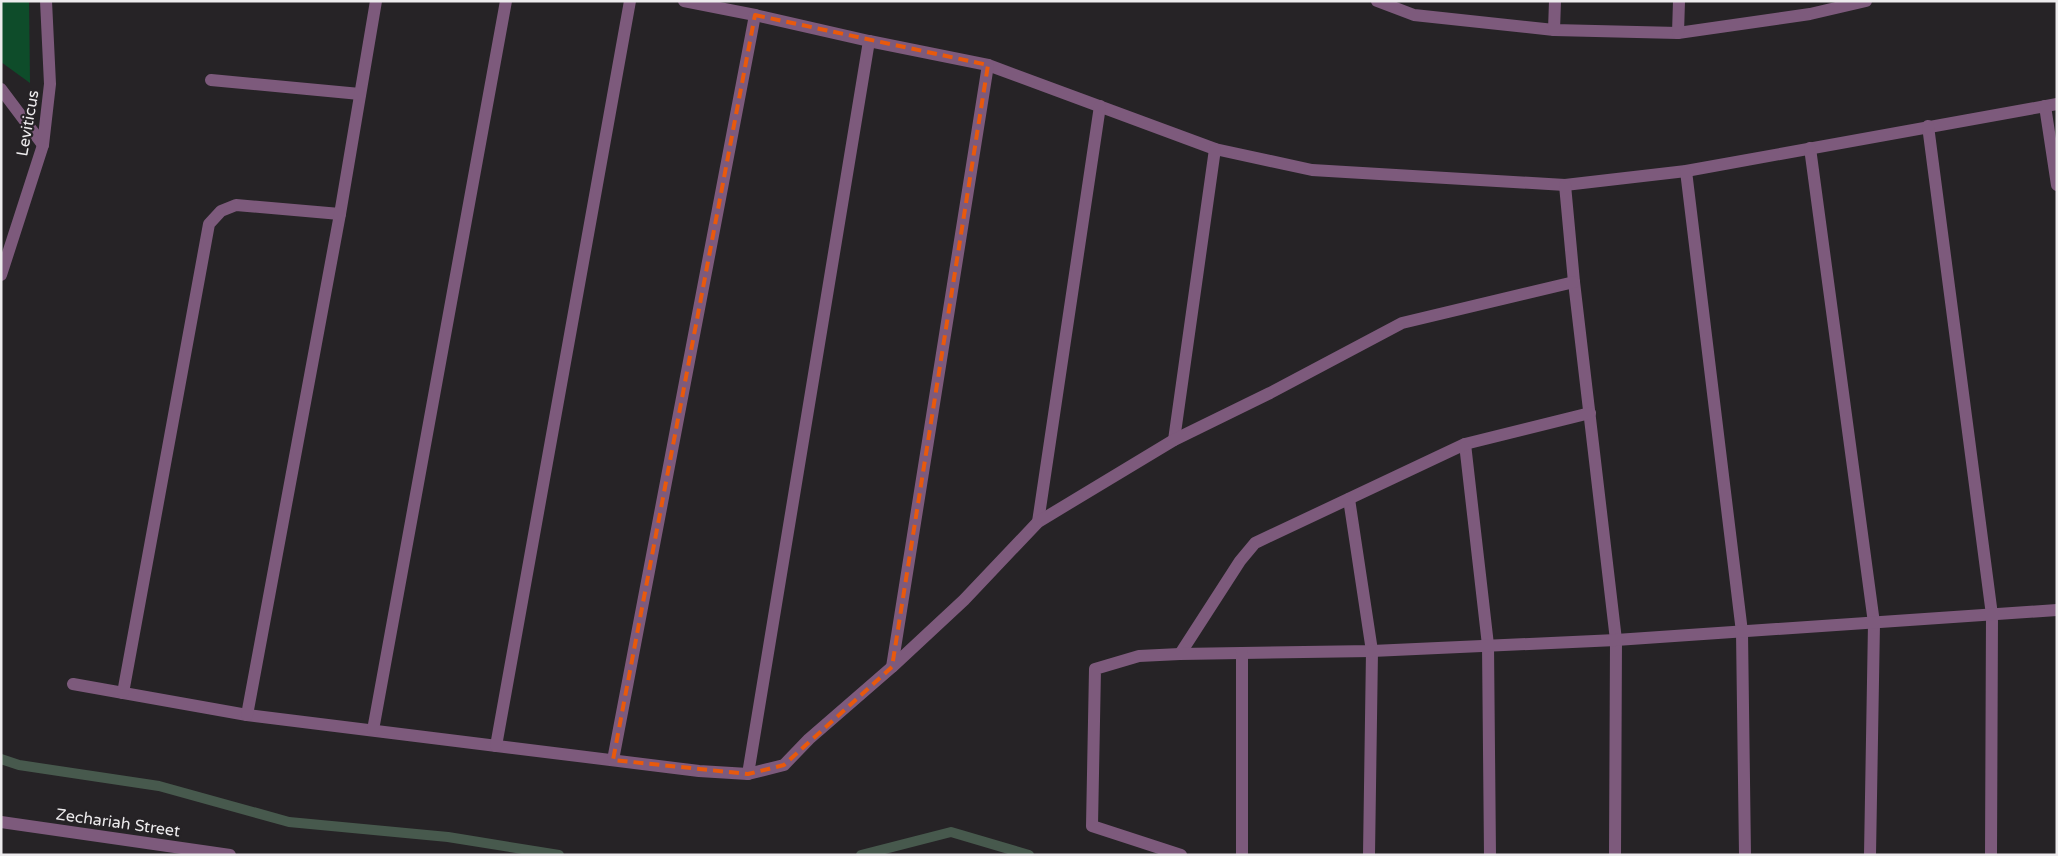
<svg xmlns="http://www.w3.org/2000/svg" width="2058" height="856" font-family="'Varela Round',sans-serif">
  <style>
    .green { fill: #0e4c2a }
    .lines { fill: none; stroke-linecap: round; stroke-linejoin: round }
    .stream { stroke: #47594d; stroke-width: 10 }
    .street { stroke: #7d5a7c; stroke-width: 12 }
    .marked { fill: none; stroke: #e8590c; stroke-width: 4; stroke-dasharray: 10 6; stroke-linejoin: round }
    .labels { text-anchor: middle; stroke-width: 4.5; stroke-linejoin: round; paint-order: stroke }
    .street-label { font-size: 16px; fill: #edebed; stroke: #262326 }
  </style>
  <rect width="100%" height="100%" fill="#262326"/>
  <path class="green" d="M1,1H29L30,83L1,62Z"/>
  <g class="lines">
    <g class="stream">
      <path d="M1,759L19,765L159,786L289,822L448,837L559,855"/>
      <path d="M861,855L951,832L1029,855"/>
    </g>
    <g class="street">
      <path d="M684,1L755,15L869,41L988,65L1215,149L1312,170L1565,185L1686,171L2057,104"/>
      <path d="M1377,1L1414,15L1554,30L1678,33L1810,14L1866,1"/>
      <path d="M1554,30L1555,1"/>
      <path d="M1678,33L1679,1"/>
      <path d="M211,80L360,94"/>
      <path d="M1,89L43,145"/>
      <path d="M2045,106L2057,185"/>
      <path d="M1928,126L1992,615L1991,855"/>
      <path d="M1810,148L1874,623L1870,855"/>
      <path d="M1686,171L1742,632L1745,855"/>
      <path d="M1565,185L1574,282L1616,640L1615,855"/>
      <path d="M1,275L43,145L50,84L46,1"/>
      <path d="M1174,440L1215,149"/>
      <path d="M1465,444L1488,645L1490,855"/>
      <path d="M1349,499L1372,651L1369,855"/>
      <path d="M1038,522L1100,106"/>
      <path d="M1180,654L1240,561L1255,543L1465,444L1590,413"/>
      <path d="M892,667L988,65"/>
      <path d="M73,684L247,715L699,771L748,774L784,765L809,739L892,667L964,600L1038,522L1174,440L1270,393L1402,323L1574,282"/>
      <path d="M123,693L209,224L221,211L236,205L340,214"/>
      <path d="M247,715L340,214L376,1"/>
      <path d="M373,730L506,1"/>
      <path d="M496,746L630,1"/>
      <path d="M613,760L755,15"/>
      <path d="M748,774L869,41"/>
      <path d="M1,822L230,855"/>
      <path d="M1181,855L1092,826L1095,669L1139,656L1180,654L1372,651L1616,640L2057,610"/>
      <path d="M1242,855V653"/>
    </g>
  </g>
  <path class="marked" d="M755,15L988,65L892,667L784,765L748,774L613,760Z"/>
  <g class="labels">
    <g class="street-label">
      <text transform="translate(27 123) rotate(-80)" y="6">Leviticus</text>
      <text transform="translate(118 822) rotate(8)" y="6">Zechariah Street</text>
    </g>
  </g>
  <rect width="2058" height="856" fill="none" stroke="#edebed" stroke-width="5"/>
</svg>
